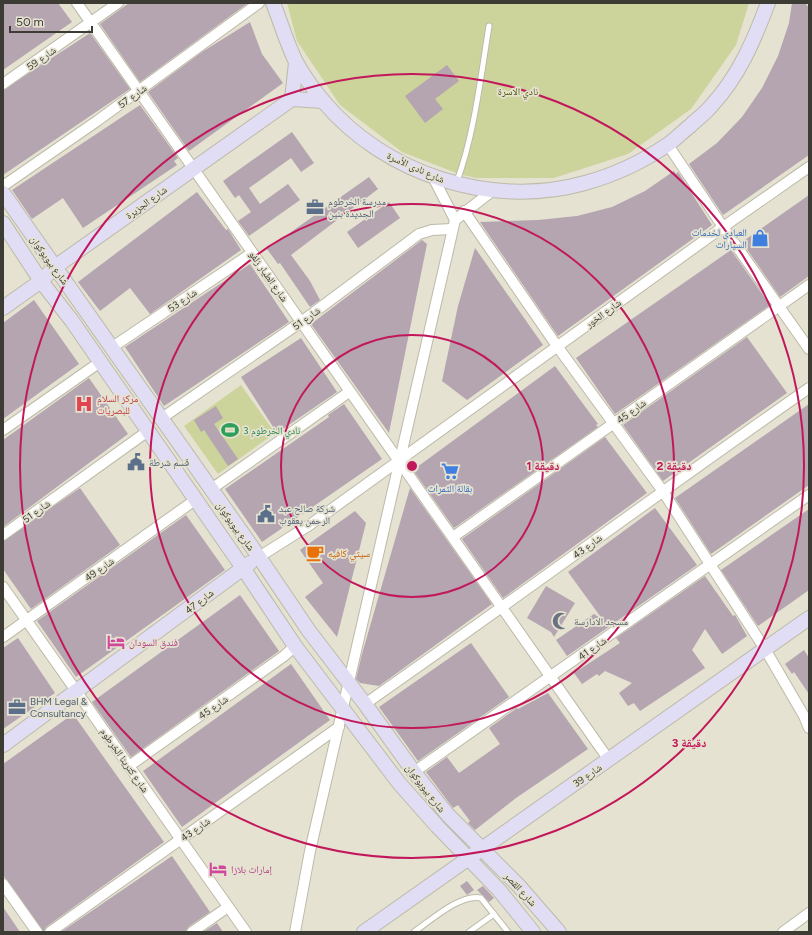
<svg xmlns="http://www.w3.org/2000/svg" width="812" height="935" font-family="Figtree,'Noto Naskh Arabic',sans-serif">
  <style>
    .green { fill: #cdd49b }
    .building { fill: #b4a5b0 }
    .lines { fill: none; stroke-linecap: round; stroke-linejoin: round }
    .lane-casing { stroke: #bdbaa9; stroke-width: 7 }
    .street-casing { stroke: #bdbaa9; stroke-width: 12 }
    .secondary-casing { stroke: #bdbaa9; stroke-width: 16 }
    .lane { stroke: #fff; stroke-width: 5 }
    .street { stroke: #fff; stroke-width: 10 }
    .secondary { stroke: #e1ddf5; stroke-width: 14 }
    .ring { fill: none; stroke: #c2185b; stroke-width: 2 }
    .labels { text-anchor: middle; stroke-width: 3.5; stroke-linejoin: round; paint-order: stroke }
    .street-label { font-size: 10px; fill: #3c3b34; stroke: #e5e2d1 }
    .park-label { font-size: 10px; fill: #505506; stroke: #e5e2d1 }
    .service-label { font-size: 10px; fill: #4e5e75; stroke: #e5e2d1; text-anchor: start }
    .shop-label { font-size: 10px; fill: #366cbe; stroke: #e5e2d1; text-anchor: end }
    .health-label { font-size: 10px; fill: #be3a42; stroke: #e5e2d1; text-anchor: start }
    .leisure-label { font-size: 10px; fill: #27864d; stroke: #e5e2d1; text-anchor: start }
    .food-label { font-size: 10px; fill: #c56008; stroke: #e5e2d1; text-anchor: start }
    .worship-label { font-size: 10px; fill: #5b616d; stroke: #e5e2d1; text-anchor: start }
    .hotel-label { font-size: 10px; fill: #b23c85; stroke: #e5e2d1; text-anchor: start }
    .centre { fill: #c2185b; stroke: #e5e2d1; stroke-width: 2 }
    .ring-label { font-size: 12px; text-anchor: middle; font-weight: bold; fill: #c2185b; stroke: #e5e2d1; stroke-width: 3.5; stroke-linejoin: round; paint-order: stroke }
  </style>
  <rect width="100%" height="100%" fill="#e5e2d1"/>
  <g class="green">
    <path d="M287,3H749L736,45L691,109L628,154L554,178H476L459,174L402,152L340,105L297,41Z"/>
    <path d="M241,385L275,433L218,474L184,426Z"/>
  </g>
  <g class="building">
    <path d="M3,3H58L72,22L3,70Z"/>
    <path d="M129,3H248L140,82L100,24Z"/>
    <path d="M792,3H805L809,8V155L723,215L689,164L717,143L742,117L762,88L778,56L789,23Z"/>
    <path d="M250,22L262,54L283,83L189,151L148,92L202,52Z"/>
    <path d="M90,33L130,89L3,175V90Z"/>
    <path d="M447,65L459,81L435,99L443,109L425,123L405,96Z"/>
    <path d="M140,105L178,158L174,161L177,165L83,228L63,198L32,219L12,190Z"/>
    <path d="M292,132L314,163L301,172L291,158L249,188L260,204L288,184L300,200L249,236L238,221L251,212L239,195L235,198L223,181Z"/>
    <path d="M674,171L676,174L678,172L712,225L558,336L480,222L538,220L577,216L612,207L645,191Z"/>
    <path d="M369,177L378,189L291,255L310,281L320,300L310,307L280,263L278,264L267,249Z"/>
    <path d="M197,192L226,230L228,229L241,250L150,314L130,288L100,311L78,282Z"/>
    <path d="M809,195V276L780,297L742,242Z"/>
    <path d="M389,202L400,218L358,248L347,232Z"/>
    <path d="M422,240L427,244L389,433L311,324Z"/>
    <path d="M475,248L543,345L467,400L442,381L458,306Z"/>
    <path d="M731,250L770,305L615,414L576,358Z"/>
    <path d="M250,264L289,322L164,406L125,347Z"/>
    <path d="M34,300L79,364L3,419V323Z"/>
    <path d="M747,337L787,393L663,481L623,425Z"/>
    <path d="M301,338L337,392L277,433L241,377Z"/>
    <path d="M555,366L598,424L596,425L598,427L454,528L413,470Z"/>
    <path d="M89,378L128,434L3,527V440Z"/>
    <path d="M344,404L382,459L262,542L225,489L329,417L328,415Z"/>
    <path d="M809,404V485L711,554L675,498Z"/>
    <path d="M216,406L223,418L214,424L238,459L228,466L204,430L201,432L194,420Z"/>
    <path d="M605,437L647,493L503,598L462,539Z"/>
    <path d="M80,488L120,545L31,609L3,569V541Z"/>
    <path d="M410,488L492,604L379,686L360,683L356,679L362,654Z"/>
    <path d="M655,508L697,565L567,656L556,640L594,614L603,620L568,572Z"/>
    <path d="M809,509V590L758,626L721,570Z"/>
    <path d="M355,511L366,523L337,637L305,597L323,583L300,550Z"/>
    <path d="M186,515L225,570L76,677L37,621Z"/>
    <path d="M705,576L733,616L735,615L747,636L722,654L705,629L692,650L705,668L640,711L634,703L628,706L619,693L632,683L605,671L599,676L597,674L582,684L574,673L620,643L616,638Z"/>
    <path d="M546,586L575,603L554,637L551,632L527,618Z"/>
    <path d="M240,595L279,651L131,757L92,702Z"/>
    <path d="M18,638L55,693L3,729V648Z"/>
    <path d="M471,643L509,697L418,761L379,707Z"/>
    <path d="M804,650L809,658V694L794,672L792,674L785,664Z"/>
    <path d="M291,664L330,720L182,827L143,771Z"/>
    <path d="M548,693L588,749L516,798L475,830L468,823L470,821L458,805L453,808L426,772L447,757L459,773L500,744L489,728L517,708L518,709Z"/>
    <path d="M73,714L164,842L46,927L44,932L3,875V764Z"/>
    <path d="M172,856L210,912L188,927L186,932H61Z"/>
    <path d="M467,881L474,890L467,895L460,886Z"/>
    <path d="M483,886L494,898L489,902L477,890Z"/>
    <path d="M3,907L20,932H3Z"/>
    <path d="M217,923L223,932H203Z"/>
  </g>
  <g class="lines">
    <g class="lane-casing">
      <g id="lane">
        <path d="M457,181C474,136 481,75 489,26"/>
        <path d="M414,932C430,921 461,893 481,898L508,932"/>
        <path d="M469,932L494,914"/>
      </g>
    </g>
    <g class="street-casing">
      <g id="street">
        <path d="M77,3L609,760"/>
        <path d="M3,84L118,3"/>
        <path d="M668,145L723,227L809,349"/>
        <path d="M433,177L455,220"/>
        <path d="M3,186L97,121L259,3"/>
        <path d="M464,211L557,346L662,490L765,649L804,716L809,728"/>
        <path d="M111,348L252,253"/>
        <path d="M162,418L301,322L419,234L432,230L452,229"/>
        <path d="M3,430L100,362"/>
        <path d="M210,490L349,392"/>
        <path d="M3,535L148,431"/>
        <path d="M453,537L809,285"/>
        <path d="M259,557L311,524L723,227L809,167"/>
        <path d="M3,587L246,932"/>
        <path d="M3,637L195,500"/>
        <path d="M365,704C514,600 660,492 809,388"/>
        <path d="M129,766L284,656L295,646"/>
        <path d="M414,772L809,495"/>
        <path d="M3,884L37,932"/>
        <path d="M50,932L339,727"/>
        <path d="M192,932L228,907"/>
        <path d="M295,932L310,851L455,220L492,191"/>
        <path d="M783,932L809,913"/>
      </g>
    </g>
    <g class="secondary-casing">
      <g id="secondary">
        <path d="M273,3C281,23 287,44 296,62C303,75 314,90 323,101C385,175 492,209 585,183C614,175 642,162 667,145C675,140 682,132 690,126C697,119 706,113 712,105C739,76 754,40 768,3"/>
        <path d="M292,99L296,63"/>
        <path d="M3,193L259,557L309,631L365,704L414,772L447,814L519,886L559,932"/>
        <path d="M3,223L41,281L72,321L243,568L295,646L399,783L437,826L499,890L533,932"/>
        <path d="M3,308L41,281L55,267L292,99L323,101"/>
        <path d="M3,745L250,563"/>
        <path d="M364,932L809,618"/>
      </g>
    </g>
    <use href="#lane" class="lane"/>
    <use href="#street" class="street"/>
    <use href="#secondary" class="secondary"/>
  </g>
  <g class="ring">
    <circle cx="412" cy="466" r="131"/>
    <circle cx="412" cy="466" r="262"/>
    <circle cx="412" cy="466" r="392"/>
  </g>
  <defs>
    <g id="office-bare" transform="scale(1.38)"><path d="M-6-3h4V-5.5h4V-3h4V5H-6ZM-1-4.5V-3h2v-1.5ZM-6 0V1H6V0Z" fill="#5c6f8a" stroke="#e5e2d1" stroke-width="2.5" paint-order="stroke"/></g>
    <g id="shop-bare" transform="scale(1.38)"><path d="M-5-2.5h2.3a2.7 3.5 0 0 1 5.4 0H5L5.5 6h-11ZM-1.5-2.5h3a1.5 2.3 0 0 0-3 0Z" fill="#3f7fe0" stroke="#e5e2d1" stroke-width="2.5" paint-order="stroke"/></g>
    <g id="hospital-bare" transform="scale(1.38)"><path d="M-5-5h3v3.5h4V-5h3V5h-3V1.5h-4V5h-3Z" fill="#e0444e" stroke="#e5e2d1" stroke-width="2.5" paint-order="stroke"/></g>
    <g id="stadium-bare" transform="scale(1.38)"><path d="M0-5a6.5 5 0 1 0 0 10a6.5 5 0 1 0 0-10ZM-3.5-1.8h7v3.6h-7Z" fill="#2e9e5b" stroke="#e5e2d1" stroke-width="2.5" paint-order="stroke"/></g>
    <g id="civic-bare" transform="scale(1.38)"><path d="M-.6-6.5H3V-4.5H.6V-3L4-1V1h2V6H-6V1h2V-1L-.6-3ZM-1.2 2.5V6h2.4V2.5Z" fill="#5c6f8a" stroke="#e5e2d1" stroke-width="2.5" paint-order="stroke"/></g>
    <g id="supermarket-bare" transform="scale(1.38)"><path d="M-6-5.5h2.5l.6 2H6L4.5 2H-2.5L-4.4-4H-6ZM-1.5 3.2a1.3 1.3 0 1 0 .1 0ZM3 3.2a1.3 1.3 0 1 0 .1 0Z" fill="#3f7fe0" stroke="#e5e2d1" stroke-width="2.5" paint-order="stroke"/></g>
    <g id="cafe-bare" transform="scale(1.38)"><path d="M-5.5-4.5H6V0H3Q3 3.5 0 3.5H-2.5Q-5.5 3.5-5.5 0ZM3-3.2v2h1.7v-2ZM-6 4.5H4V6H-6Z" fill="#e8710a" stroke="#e5e2d1" stroke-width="2.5" paint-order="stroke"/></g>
    <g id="mosque-bare" transform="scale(1.38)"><path d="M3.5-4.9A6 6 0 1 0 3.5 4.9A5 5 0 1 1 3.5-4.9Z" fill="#6b7280" stroke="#e5e2d1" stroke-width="2.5" paint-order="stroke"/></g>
    <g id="hotel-bare" transform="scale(1.38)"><path d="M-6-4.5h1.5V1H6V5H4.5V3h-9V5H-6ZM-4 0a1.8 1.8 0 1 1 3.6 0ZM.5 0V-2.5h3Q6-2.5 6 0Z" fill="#d1479c" stroke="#e5e2d1" stroke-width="2.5" paint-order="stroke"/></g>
  </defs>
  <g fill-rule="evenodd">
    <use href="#office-bare" x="315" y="207"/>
    <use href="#shop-bare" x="760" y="238"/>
    <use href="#hospital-bare" x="84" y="404"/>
    <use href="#stadium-bare" x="230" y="430"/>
    <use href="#civic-bare" x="136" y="462"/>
    <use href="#supermarket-bare" x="450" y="471"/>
    <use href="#civic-bare" x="266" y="514"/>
    <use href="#cafe-bare" x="315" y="553"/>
    <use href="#mosque-bare" x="561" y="621"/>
    <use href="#hotel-bare" x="116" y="642"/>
    <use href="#office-bare" x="17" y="707"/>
    <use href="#hotel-bare" x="218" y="869"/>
  </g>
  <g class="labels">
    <g class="street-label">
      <text transform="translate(41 58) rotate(-35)" y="4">شارع 59</text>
      <text transform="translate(132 96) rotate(-36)" y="4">شارع 57</text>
      <text transform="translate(416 167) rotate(24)" y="4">شارع نادى الأسرة</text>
      <text transform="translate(146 202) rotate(-36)" y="4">شارع الجزيرة</text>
      <text transform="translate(50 260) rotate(54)" y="4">شارع بيويوكوان</text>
      <text transform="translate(269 276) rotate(55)" y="4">شارع الطيار زلفو</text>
      <text transform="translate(182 300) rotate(-34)" y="4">شارع 53</text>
      <text transform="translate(603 313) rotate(-36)" y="4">شارع الخور</text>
      <text transform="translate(306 318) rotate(-36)" y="4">شارع 51</text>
      <text transform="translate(631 411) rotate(-36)" y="4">شارع 45</text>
      <text transform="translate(36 511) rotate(-36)" y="4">شارع 51</text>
      <text transform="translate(236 526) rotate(54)" y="4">شارع بيويوكوان</text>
      <text transform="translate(587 546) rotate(-36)" y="4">شارع 43</text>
      <text transform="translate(99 569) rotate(-35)" y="4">شارع 49</text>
      <text transform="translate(199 601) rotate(-37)" y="4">شارع 47</text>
      <text transform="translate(592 648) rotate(-35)" y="4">شارع 41</text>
      <text transform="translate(213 707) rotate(-35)" y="4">شارع 45</text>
      <text transform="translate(125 760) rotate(55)" y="4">شارع كترينا الخرطوم</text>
      <text transform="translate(587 775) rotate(-35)" y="4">شارع 39</text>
      <text transform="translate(426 788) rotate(52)" y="4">شارع بيويوكوان</text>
      <text transform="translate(195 829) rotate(-35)" y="4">شارع 43</text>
      <text transform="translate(521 889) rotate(47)" y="4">شارع القصر</text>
    </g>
    <g class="park-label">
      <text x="518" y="95">نادي الاسرة</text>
    </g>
    <g class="service-label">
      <text x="328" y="205">مدرسة الخرطوم<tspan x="328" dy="12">الجديدة بنين</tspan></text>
      <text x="149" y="466">قسم شرطة</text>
      <text x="279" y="512">شركة صالح عبد<tspan x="279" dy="12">الرحمن يعقوب</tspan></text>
      <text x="30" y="705">BHM Legal &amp;<tspan x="30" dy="12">Consultancy</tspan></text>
    </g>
    <g class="shop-label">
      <text x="747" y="236">العبادي لخدمات<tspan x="747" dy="12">السيارات</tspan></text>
      <text x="450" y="492" text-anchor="middle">بقالة الثمرات</text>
    </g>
    <g class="health-label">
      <text x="97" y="402">مركز السلام<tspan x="97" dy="12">للبصريات</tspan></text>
    </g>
    <g class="leisure-label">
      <text x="243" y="434">نادي الخرطوم 3</text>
    </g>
    <g class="food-label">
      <text x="328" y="557">سيتي كافيه</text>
    </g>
    <g class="worship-label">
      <text x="574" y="625">مسجد الادارسة</text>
    </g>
    <g class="hotel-label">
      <text x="129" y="646">فندق السودان</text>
      <text x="231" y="873">إمارات بلازا</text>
    </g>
  </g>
  <circle cx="412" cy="466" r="6" class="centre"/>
  <g class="ring-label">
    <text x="543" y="470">1 دقيقة</text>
    <text x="674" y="470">2 دقيقة</text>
    <text x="689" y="747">3 دقيقة</text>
  </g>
  <rect width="812" height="935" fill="none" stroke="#3c3b34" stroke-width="8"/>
  <path d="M10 26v6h82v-6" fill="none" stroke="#3c3b34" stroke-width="2"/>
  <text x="16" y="26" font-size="12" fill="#3c3b34" stroke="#e5e2d1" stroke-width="3" paint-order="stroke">50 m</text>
</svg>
